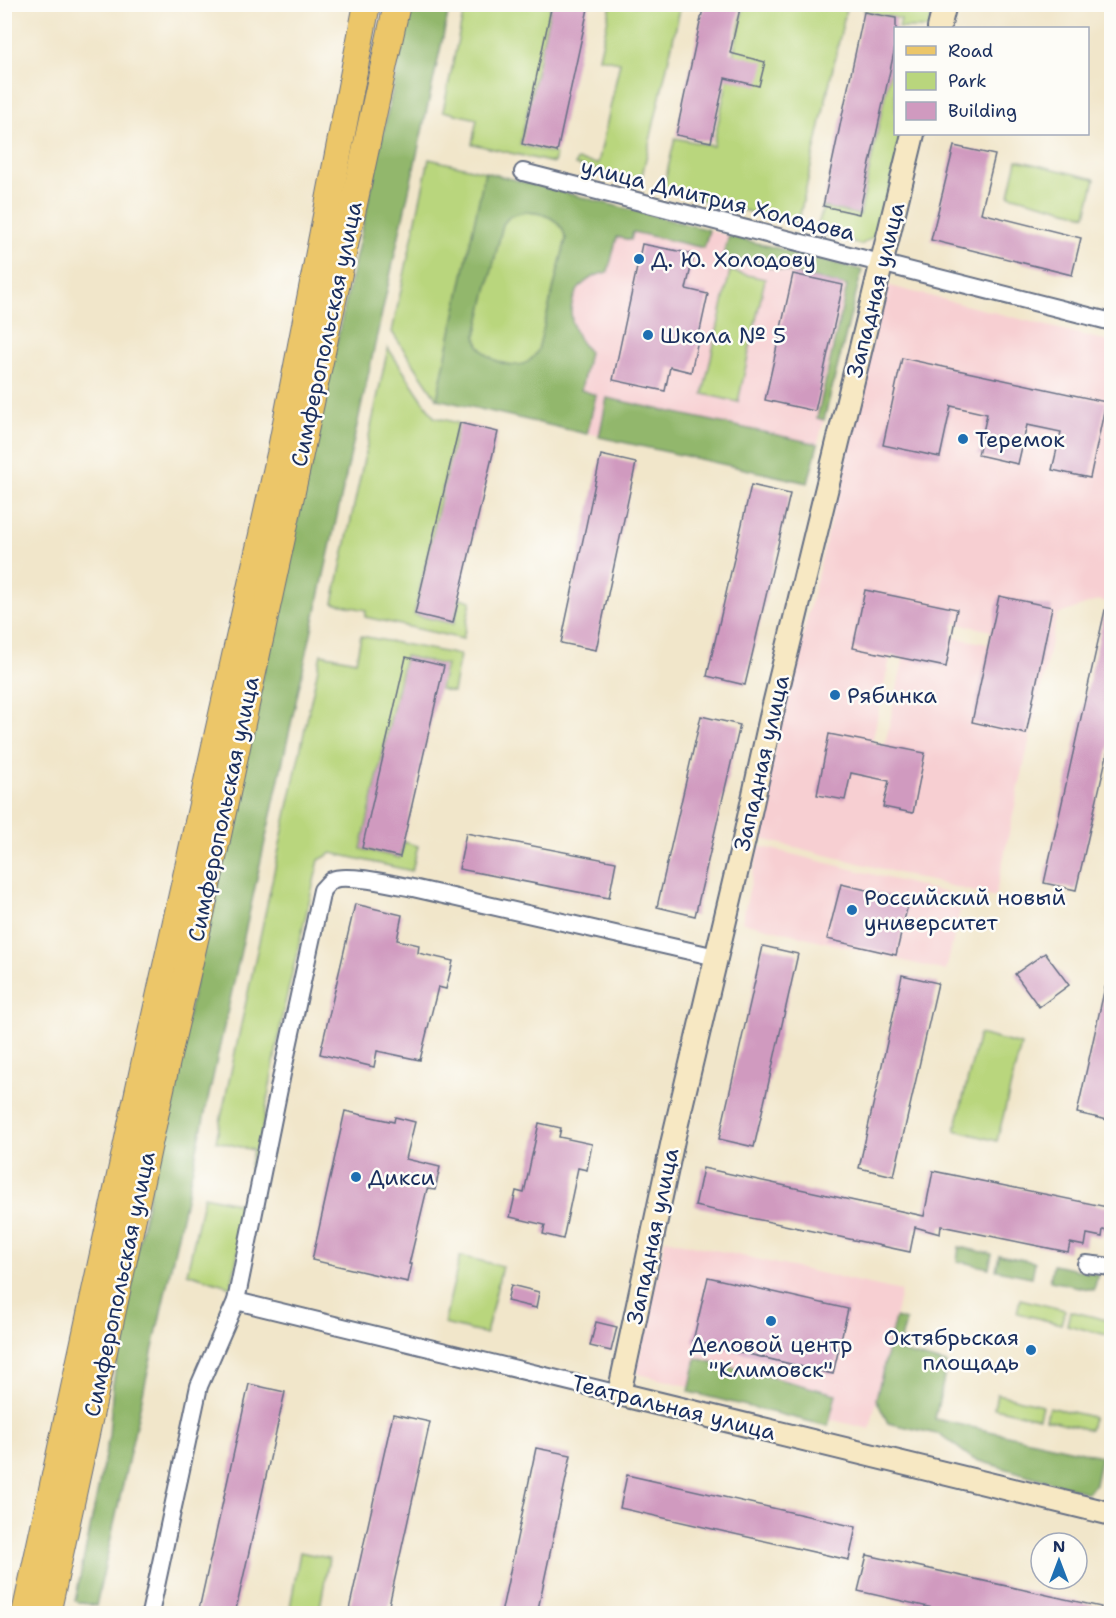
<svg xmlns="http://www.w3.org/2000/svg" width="1116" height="1618" font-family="'Shantell Sans',sans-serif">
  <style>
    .built { fill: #f7cfd2; fill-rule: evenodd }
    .green { fill: #b9d67d; stroke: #6a826e; stroke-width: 1.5 }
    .forest { fill: #92b76c; stroke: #567365; stroke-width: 1.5; fill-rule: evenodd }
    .building { fill: #d09abf }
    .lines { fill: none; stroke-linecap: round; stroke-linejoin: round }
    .street-casing { stroke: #666f84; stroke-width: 20 }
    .secondary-casing { stroke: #666f84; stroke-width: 26 }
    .primary-casing { stroke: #666f84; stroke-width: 28 }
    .street { stroke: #fff; stroke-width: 16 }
    .secondary { stroke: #f7e8c3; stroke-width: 22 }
    .primary { stroke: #ecc669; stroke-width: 26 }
    .poi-dot { fill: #1f6fb2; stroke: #fdfcf7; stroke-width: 2 }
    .labels { text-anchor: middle; stroke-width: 5; stroke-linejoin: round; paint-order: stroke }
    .street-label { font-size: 22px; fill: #1b2f5e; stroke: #fdfcf7 }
    .poi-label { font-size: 22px; fill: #1b2f5e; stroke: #fdfcf7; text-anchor: start }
  </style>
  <rect width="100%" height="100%" fill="#fdfcf7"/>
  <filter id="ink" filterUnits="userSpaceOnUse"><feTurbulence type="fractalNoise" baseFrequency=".0167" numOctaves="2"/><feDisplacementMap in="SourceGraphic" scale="12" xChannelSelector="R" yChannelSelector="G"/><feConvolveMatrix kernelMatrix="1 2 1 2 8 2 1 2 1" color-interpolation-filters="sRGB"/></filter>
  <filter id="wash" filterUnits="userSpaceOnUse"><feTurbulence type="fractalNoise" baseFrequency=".008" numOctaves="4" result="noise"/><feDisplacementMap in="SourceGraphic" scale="24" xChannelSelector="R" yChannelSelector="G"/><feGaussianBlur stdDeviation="1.35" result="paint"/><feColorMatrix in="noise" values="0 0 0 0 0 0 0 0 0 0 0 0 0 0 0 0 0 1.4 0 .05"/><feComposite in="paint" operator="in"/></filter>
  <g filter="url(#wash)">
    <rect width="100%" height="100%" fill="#f1e6ca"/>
    <g class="built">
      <path d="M485,172L862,270L808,483L437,399Z"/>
      <path d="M886,285L1111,342V603L1099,600L1057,615L995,897L754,837L826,540ZM902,359L1106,402L1090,478L1053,470L1061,432L1027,425L1018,463L979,455L987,414L951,406L940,457L884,445ZM865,590L956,609L954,623L992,631L1000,596L1052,607L1025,733L972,722L988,644L952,637L945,667L918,661L923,636L909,633L885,745L925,754L913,813L883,807L889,781L851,773L845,800L817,795L829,735L872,743L896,630L884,627L878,653L853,648Z"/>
      <path d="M759,846L963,897L946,971L742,922Z"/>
      <path d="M665,1239L901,1291L870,1429L638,1374L637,1366Z"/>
    </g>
    <g class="green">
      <path d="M899,4L933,12L929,28H899L901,19L864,11L865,5Z"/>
      <path d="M465,5H551L520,145L556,154L554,163L472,144L477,119L443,111Z"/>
      <path d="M611,5H681L641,180L575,165L577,160L598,164L620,62L599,58Z"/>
      <path d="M744,5H847L798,224L663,190L675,138L713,146Z"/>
      <path d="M895,46L896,134H903L879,233L861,245L816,233L823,207L860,215Z"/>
      <path d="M429,159L485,172L437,399L392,332Z"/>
      <path d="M1017,160L1095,179L1086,215L1009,195Z"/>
      <path d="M524,212C544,212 561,218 566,239L538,350C536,354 533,358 529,361C512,373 477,357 476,335L503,224L510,216Z"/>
      <path d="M730,271L765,279L738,402L703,394Z"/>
      <path d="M388,348L434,417L458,423L414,615L454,624L460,598L471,601L463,639L365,617L366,610L333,603Z"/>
      <path d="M361,636L460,655L453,692L440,689L446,665L405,656L361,849L400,858L404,842L418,846L412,871L332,853L319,860L283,1012L255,1170L249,1169L253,1150L216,1141L321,654L356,661Z"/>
      <path d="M979,1034L1021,1045L997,1141L955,1130Z"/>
      <path d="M245,1189L251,1190L231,1287L187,1273L204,1196L241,1204Z"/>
      <path d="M460,1256L502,1266L486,1334L444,1324Z"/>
      <path d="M1020,1299L1065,1310L1061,1324L1017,1313Z"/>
      <path d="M1070,1311L1111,1321V1336L1067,1325Z"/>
      <path d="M997,1394L1042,1405L1039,1418L994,1408Z"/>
      <path d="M1049,1407L1093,1417L1090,1430L1046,1419Z"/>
      <path d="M300,1552L329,1558L319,1613H289Z"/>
    </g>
    <g class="forest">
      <path d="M411,5H450L96,1606L75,1601L109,1436L113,1384L133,1268L271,636L368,202Z"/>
      <path d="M485,172L709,230L704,248L633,232L631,240L617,237L608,272C565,280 561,324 589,352L581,390L596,395L587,434L437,399ZM524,212C544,212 561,218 566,239L538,350C536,354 533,358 529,361C512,373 477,357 476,335L503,224L510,216Z"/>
      <path d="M729,236L862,270L824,420L817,418L847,286L723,256Z"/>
      <path d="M607,398L818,444L808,483L599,437Z"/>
      <path d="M959,1247L992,1254L989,1268L957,1261Z"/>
      <path d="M999,1255L1035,1262L1032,1277L996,1270Z"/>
      <path d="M1053,1265L1098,1274L1094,1290L1050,1281Z"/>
      <path d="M895,1318L906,1321L898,1351L947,1364L935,1419L1101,1456L1095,1484L1088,1493L973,1459L941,1435L888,1423L876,1399Z"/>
      <path d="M696,1358L836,1394L828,1426L689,1392Z"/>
    </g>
    <g id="blocks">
      <g class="building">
        <path d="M552,4H589L557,152L522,144Z"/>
        <path d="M704,4H741L730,53L765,62L759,86L725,78L711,142L676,135Z"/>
        <path d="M864,12L896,18V43L859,214L823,206Z"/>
        <path d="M954,146L995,155L981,213L1081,238L1072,275L931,240Z"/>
        <path d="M642,244L694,254L686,289L708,294L691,372L670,367L665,391L613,380Z"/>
        <path d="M793,274L843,285L815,411L765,400Z"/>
        <path d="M902,358L1106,402L1090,478L1052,470L1061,432L1027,425L1018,464L978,455L987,414L951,406L940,457L883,445Z"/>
        <path d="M460,423L498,432L453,623L415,614Z"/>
        <path d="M601,455L636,463L596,650L561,643Z"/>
        <path d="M751,485L790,494L745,685L707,676Z"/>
        <path d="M865,590L957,609L946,667L853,648Z"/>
        <path d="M999,596L1052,607L1026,734L972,722Z"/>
        <path d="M1105,610L1112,611V733L1076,890L1044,883Z"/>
        <path d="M406,657L444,666L400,857L362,848Z"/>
        <path d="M701,716L740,725L695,916L657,907Z"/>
        <path d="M829,734L925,753L913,813L883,807L889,781L851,773L845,800L817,795Z"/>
        <path d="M466,833L616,862L609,898L459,869Z"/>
        <path d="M841,884L909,900L896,955L827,939Z"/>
        <path d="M355,904L402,915L397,940L419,945L418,953L453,961L446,989L438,987L420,1060L377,1051L374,1067L320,1054Z"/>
        <path d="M763,946L798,954L754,1147L719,1139Z"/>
        <path d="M1045,953L1069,985L1039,1007L1015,974Z"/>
        <path d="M902,975L938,983L894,1176L859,1168Z"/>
        <path d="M1105,987H1112V1121L1077,1113Z"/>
        <path d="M345,1111L394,1122L395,1117L415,1122L406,1159L440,1167L435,1190L427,1189L409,1264H412L408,1282L312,1260Z"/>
        <path d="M539,1123L561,1128L559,1137L592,1144L587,1170L578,1168L563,1239L543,1234L545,1225L510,1217L516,1191L524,1193Z"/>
        <path d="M703,1168L924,1216L933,1171L1112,1208V1232L1103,1230L1102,1237L1087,1234L1085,1246L1070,1243L1068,1252L941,1226L940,1234L915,1227L910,1252L695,1206Z"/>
        <path d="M708,1277L848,1309L833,1374L693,1341Z"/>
        <path d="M511,1285L539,1292L536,1308L507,1301Z"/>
        <path d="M596,1322L617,1327L611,1351L590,1346Z"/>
        <path d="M249,1384L285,1392L235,1614H198Z"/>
        <path d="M393,1414L430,1422L387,1614H348Z"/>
        <path d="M536,1448L571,1455L537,1614H501Z"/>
        <path d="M627,1475L856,1527L849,1560L620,1508Z"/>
        <path d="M867,1555L1101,1607L1100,1614H959L858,1591Z"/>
      </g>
    </g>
  </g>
  <g filter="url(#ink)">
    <use href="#blocks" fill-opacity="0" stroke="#666f84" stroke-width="1.5"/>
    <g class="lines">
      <g class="street-casing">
        <g id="street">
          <path d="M523,172L1112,322"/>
          <path d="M1086,1264L1112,1267"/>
          <path d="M236,1301L619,1394"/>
          <path d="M150,1614L199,1386L236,1301L282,1074L322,890C325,887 329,882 332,880C346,873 397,885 413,888L716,957"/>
        </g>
      </g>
      <g class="secondary-casing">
        <g id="secondary">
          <path d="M939,28L945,4"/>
          <path d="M913,134L771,717L744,840L673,1140L619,1394L1112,1514"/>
        </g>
      </g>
      <g class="primary-casing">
        <g id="primary">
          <path d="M25,1614L144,1065L280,454L367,4"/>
          <path d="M47,1614L170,1047L201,914L261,635L397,4"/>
        </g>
      </g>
      <use href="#street" class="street"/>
      <use href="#secondary" class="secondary"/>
      <use href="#primary" class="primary"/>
    </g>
  </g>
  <g class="poi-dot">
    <circle cx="639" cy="259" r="6"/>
    <circle cx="648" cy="335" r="6"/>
    <circle cx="963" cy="439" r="6"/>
    <circle cx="835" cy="695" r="6"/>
    <circle cx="852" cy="910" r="6"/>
    <circle cx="356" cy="1177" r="6"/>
    <circle cx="771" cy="1321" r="6"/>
    <circle cx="1031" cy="1350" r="6"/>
  </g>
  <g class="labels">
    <g class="street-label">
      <text transform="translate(718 199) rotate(14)" y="8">улица Дмитрия Холодова</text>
      <text transform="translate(875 290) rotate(-76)" y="8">Западная улица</text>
      <text transform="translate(326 334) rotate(-78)" y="8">Симферопольская улица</text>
      <text transform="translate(761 763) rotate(-77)" y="8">Западная улица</text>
      <text transform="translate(223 809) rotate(-78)" y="8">Симферопольская улица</text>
      <text transform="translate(652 1236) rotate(-78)" y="8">Западная улица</text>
      <text transform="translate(119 1284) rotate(-78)" y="8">Симферопольская улица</text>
      <text transform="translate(674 1407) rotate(14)" y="8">Театральная улица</text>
    </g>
    <g class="poi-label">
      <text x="651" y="267">Д. Ю. Холодову</text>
      <text x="660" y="343">Школа № 5</text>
      <text x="975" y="447">Теремок</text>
      <text x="847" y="703">Рябинка</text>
      <text x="864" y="905">Российский новый<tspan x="864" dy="25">университет</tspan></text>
      <text x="368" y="1185">Дикси</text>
      <text x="1019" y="1345" text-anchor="end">Октябрьская<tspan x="1019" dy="25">площадь</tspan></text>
      <text x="771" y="1352" text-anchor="middle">Деловой центр<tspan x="771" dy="25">"Климовск"</tspan></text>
    </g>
  </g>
  <rect width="1116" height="1618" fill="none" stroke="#fdfcf7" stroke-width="24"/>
  <rect x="894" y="27" width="195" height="108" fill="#fdfcf7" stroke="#a3aaba" stroke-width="1.5"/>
  <rect x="906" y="46" width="30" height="9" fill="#ecc669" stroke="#a3aaba" stroke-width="1.5"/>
  <text x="948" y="57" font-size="18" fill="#1b2f5e">Road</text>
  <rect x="906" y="72" width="30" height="18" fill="#b9d67d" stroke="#a3aaba" stroke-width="1.5"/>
  <text x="948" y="87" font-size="18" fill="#1b2f5e">Park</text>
  <rect x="906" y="102" width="30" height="18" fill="#d09abf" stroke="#a3aaba" stroke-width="1.5"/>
  <text x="948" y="117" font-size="18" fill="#1b2f5e">Building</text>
  <g transform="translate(1059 1561)"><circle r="28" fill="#fdfcf7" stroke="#a3aaba" stroke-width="1.5"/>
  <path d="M0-4.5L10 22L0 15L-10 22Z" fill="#1f6fb2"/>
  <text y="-9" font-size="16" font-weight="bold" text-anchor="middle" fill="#1b2f5e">N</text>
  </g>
</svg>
